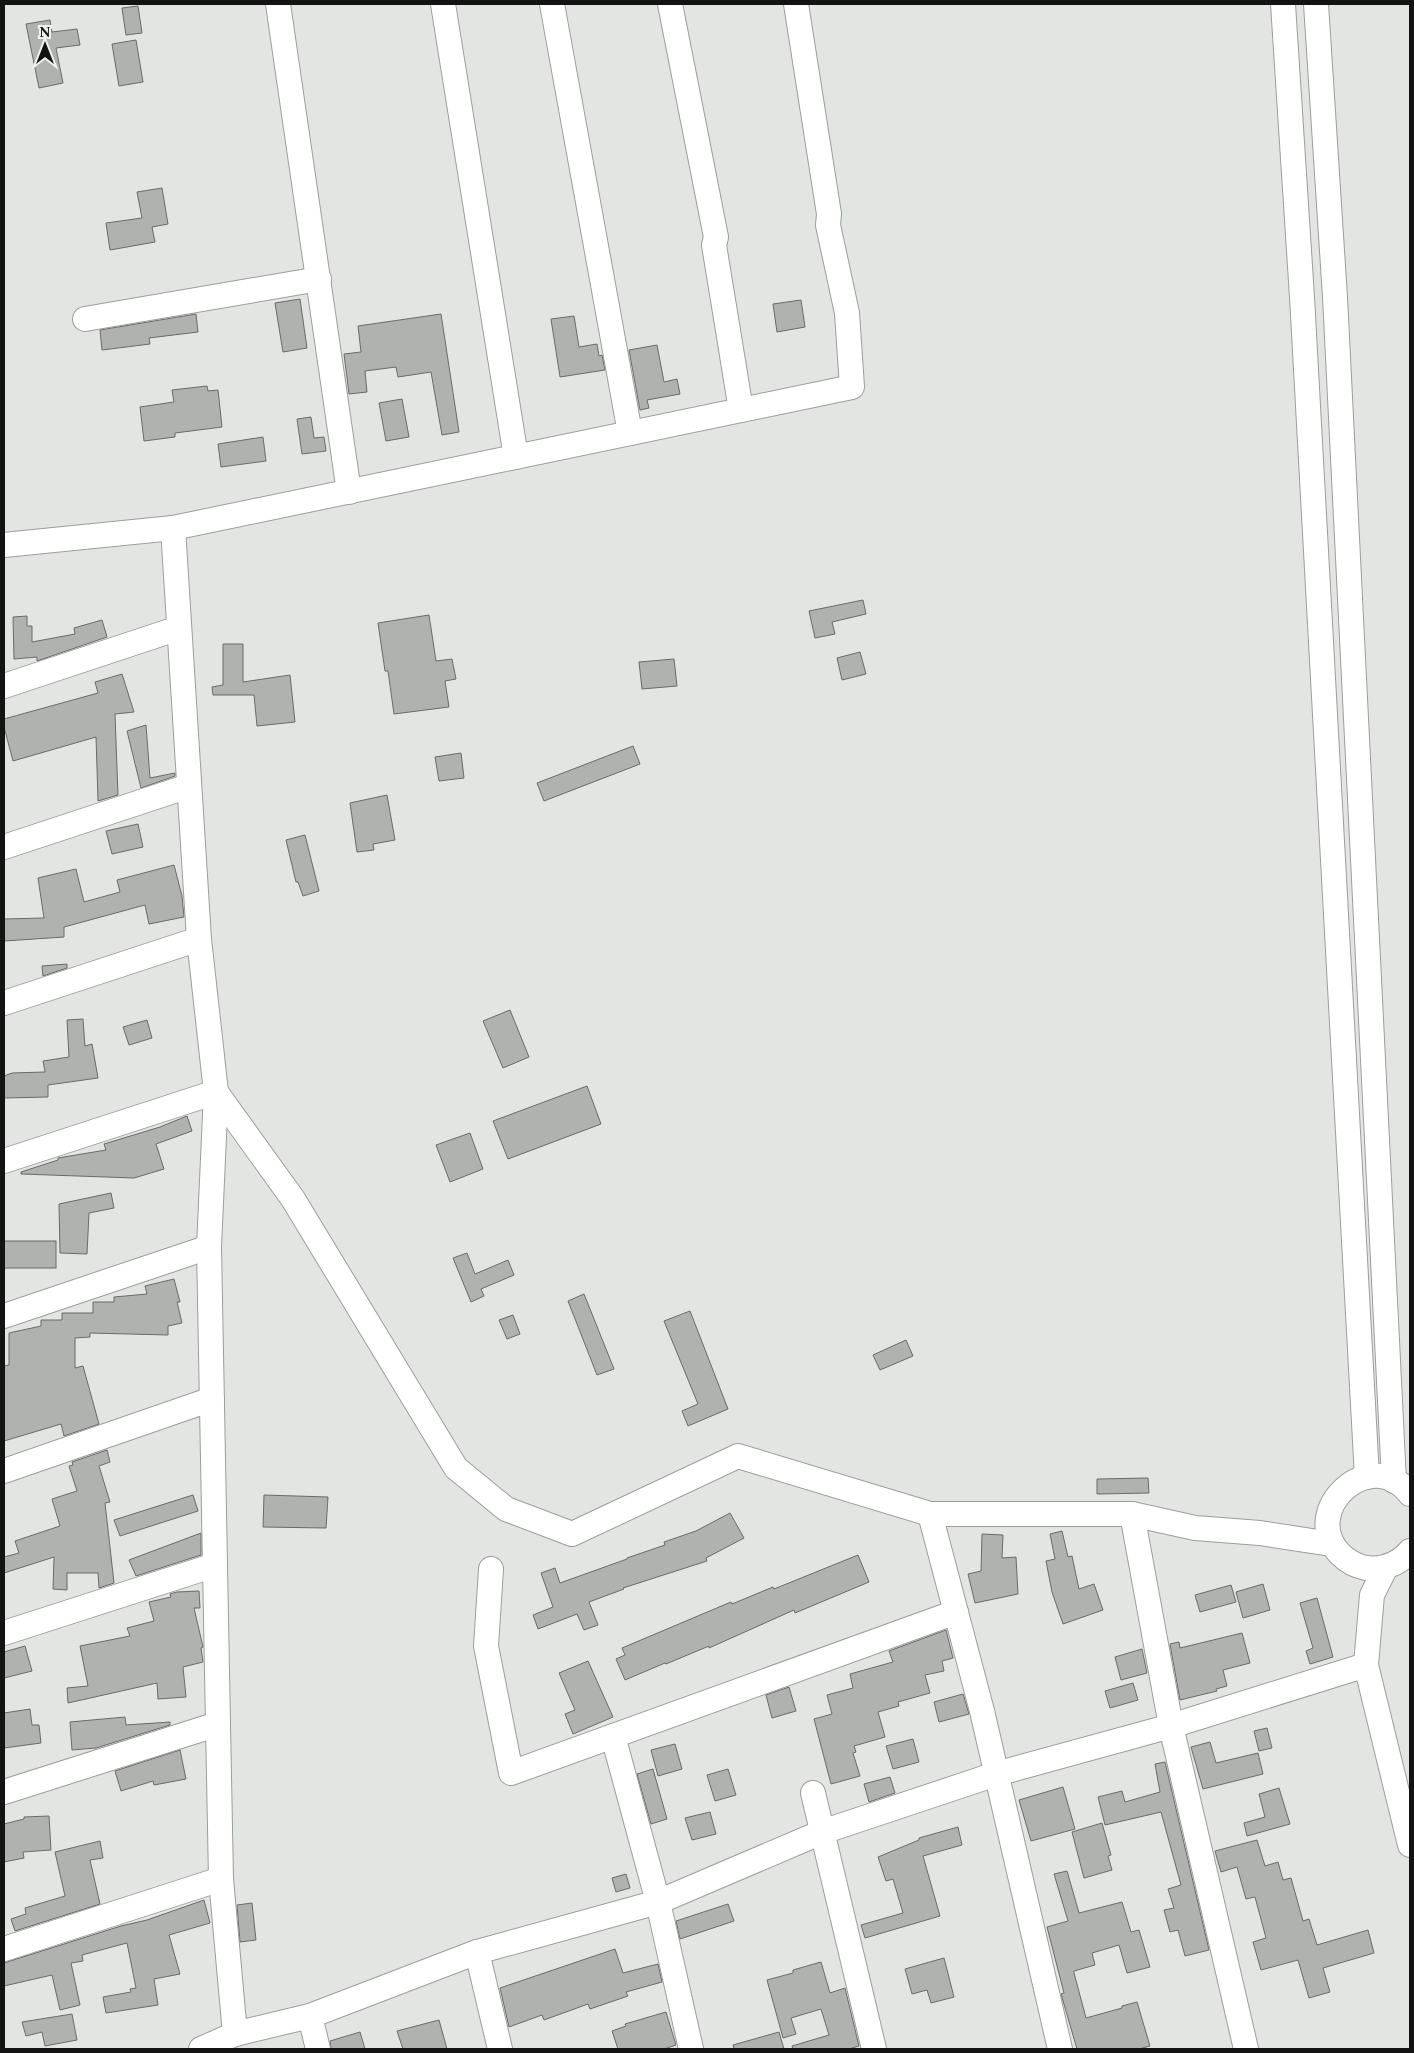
<svg xmlns="http://www.w3.org/2000/svg" width="1414" height="2053" font-family="Spectral,serif">
  <style>
    .building { fill: #b0b2af; stroke: #6a6b69 }
    .lines { fill: none; stroke-linecap: round; stroke-linejoin: round }
    .minor-casing { stroke: #9c9e9b; stroke-width: 26 }
    .minor { stroke: #fff; stroke-width: 24 }
  </style>
  <rect width="100%" height="100%" fill="#e3e5e2"/>
  <g class="building">
    <path d="M138,6L142,33L126,35L122,8Z"/>
    <path d="M50,20L52,32L77,29L80,45L56,48L63,83L39,88L26,24Z"/>
    <path d="M136,40L143,82L119,86L112,44Z"/>
    <path d="M162,188L168,224L152,227L155,242L110,250L106,223L142,218L137,192Z"/>
    <path d="M300,299L307,348L283,352L275,303Z"/>
    <path d="M801,300L805,327L777,332L773,304Z"/>
    <path d="M196,314L198,332L149,338L150,344L102,350L100,330Z"/>
    <path d="M441,314L459,432L442,435L431,372L398,377L396,367L365,371L367,392L349,394L344,354L361,352L358,326Z"/>
    <path d="M574,316L579,347L597,344L599,356L602,355L605,370L560,377L551,319Z"/>
    <path d="M657,345L664,382L677,379L680,394L647,400L649,408L640,410L629,350Z"/>
    <path d="M207,386L208,391L218,390L222,427L175,433V437L144,441L140,407L174,402L172,390Z"/>
    <path d="M402,399L409,437L386,441L379,403Z"/>
    <path d="M311,417L314,438L324,437L326,451L302,454L297,419Z"/>
    <path d="M263,437L266,461L221,467L218,444Z"/>
    <path d="M863,600L866,614L832,622L835,634L815,638L809,611Z"/>
    <path d="M429,615L436,661L452,659L456,679L445,681L449,707L394,714L388,671H385L378,623Z"/>
    <path d="M27,616V626H32V642L75,634L74,628L102,620L107,637L37,661V657L14,659L13,617Z"/>
    <path d="M223,644H243V682L290,675L295,722L257,726L254,695H213L212,687L223,685Z"/>
    <path d="M860,652L866,674L842,680L837,658Z"/>
    <path d="M674,659L677,686L642,689L639,662Z"/>
    <path d="M122,674L134,712L115,714L118,795L98,801L96,737L13,761L4,727V719L98,693L95,682Z"/>
    <path d="M146,725L150,778L175,773V776L141,788L127,731Z"/>
    <path d="M633,746L640,764L544,801L537,783Z"/>
    <path d="M461,753L464,778L439,781L435,757Z"/>
    <path d="M387,795L395,840L373,844L374,850L357,852L350,803Z"/>
    <path d="M138,824L143,847L112,854L106,831Z"/>
    <path d="M305,835L319,891L303,896L298,882H296L286,840Z"/>
    <path d="M174,865L182,896L184,917L149,924L145,905L64,927V937L4,941V919L44,918L38,878L76,869L84,902L120,892L117,880Z"/>
    <path d="M67,964V968L43,976L42,966Z"/>
    <path d="M510,1010L529,1057L503,1068L483,1021Z"/>
    <path d="M83,1019L85,1046L92,1044L98,1078L48,1085V1097L4,1098V1076L12,1073L45,1072L43,1061L69,1057L67,1020Z"/>
    <path d="M147,1020L152,1038L129,1045L123,1027Z"/>
    <path d="M587,1086L601,1124L508,1159L493,1121Z"/>
    <path d="M187,1116L192,1131L156,1144L164,1169L134,1178L21,1174V1172L58,1160V1158L106,1150L104,1144L160,1127Z"/>
    <path d="M470,1133L483,1169L450,1182L436,1145Z"/>
    <path d="M111,1193L114,1208L89,1213L87,1254L60,1253L59,1204Z"/>
    <rect x="4" y="1241" width="52" height="27"/>
    <path d="M467,1253L475,1274L508,1260L514,1275L481,1289L484,1296L471,1302L453,1258Z"/>
    <path d="M174,1279L180,1302H177L182,1323L168,1326V1335L90,1333V1337L75,1338V1368L83,1366L99,1424L64,1436L61,1424L4,1441V1366L9,1365V1333L41,1326V1320H62V1313H93V1302H114V1297L147,1294L145,1286Z"/>
    <path d="M584,1294L614,1369L597,1375L568,1301Z"/>
    <path d="M690,1311L728,1409L688,1426L682,1411L698,1404L664,1321Z"/>
    <path d="M513,1315L520,1334L507,1339L499,1320Z"/>
    <path d="M906,1340L913,1356L880,1370L873,1355Z"/>
    <path d="M107,1450L110,1462L99,1466L110,1502L105,1503L114,1583L99,1588L98,1573H67V1590L53,1589L54,1557L4,1573V1557L19,1553L15,1541L60,1526L52,1499L77,1491L69,1466L73,1465L72,1462Z"/>
    <path d="M1148,1478L1149,1493L1097,1494V1479Z"/>
    <path d="M193,1495L198,1511L120,1536L114,1520Z"/>
    <path d="M264,1495L328,1497L326,1528L263,1527Z"/>
    <path d="M730,1513L744,1538L706,1558L707,1561L623,1588L624,1589L589,1602L598,1625L584,1630L577,1614L538,1629L533,1615L553,1607L541,1573L555,1568L560,1583L627,1559V1558L665,1545L664,1542L696,1531Z"/>
    <path d="M1062,1531L1068,1557L1072,1556L1079,1589L1094,1584L1103,1610L1063,1624L1052,1592L1046,1561L1055,1559L1050,1534Z"/>
    <path d="M201,1533V1555L136,1576L129,1560Z"/>
    <path d="M982,1534L1003,1535L1002,1558L1016,1557L1018,1594L975,1603L968,1574L981,1571Z"/>
    <path d="M858,1555L869,1582L795,1613L794,1610L709,1648V1646L666,1664L665,1663L625,1680L616,1659L625,1655L622,1648L731,1602L732,1604L773,1587L774,1589Z"/>
    <path d="M1263,1584L1270,1610L1243,1618L1236,1592Z"/>
    <path d="M1231,1585L1236,1602L1200,1612L1195,1595Z"/>
    <path d="M199,1591L200,1608H194L203,1647L201,1648L203,1662L183,1667L186,1697L158,1699L157,1683L68,1703L67,1688L88,1686L80,1646L130,1636L127,1628L154,1621L149,1602L171,1597L170,1594L177,1592Z"/>
    <path d="M1317,1598L1333,1657L1310,1664L1306,1651L1313,1648L1300,1603Z"/>
    <path d="M946,1630L953,1658L942,1661L944,1671L925,1675L930,1693L898,1702L899,1706L878,1712L885,1737L854,1746L856,1752L853,1753L860,1776L831,1784L814,1719L832,1714L827,1695L853,1688L850,1674L893,1662L889,1651Z"/>
    <path d="M1242,1633L1250,1663L1223,1670L1227,1686L1216,1689L1217,1691L1180,1700L1170,1644L1179,1642L1180,1648Z"/>
    <path d="M25,1646L32,1671L4,1678V1652Z"/>
    <path d="M1142,1649L1147,1673L1121,1680L1115,1657Z"/>
    <path d="M588,1661L613,1717L573,1734L565,1714L575,1710L559,1673Z"/>
    <path d="M1133,1683L1138,1700L1110,1708L1105,1691Z"/>
    <path d="M789,1687L796,1711L772,1718L766,1695Z"/>
    <path d="M963,1694L969,1714L939,1722L934,1702Z"/>
    <path d="M30,1709L32,1725H39L41,1743L4,1748V1713Z"/>
    <path d="M125,1717L126,1725L170,1722V1725L96,1748L72,1750L70,1722Z"/>
    <path d="M1267,1728L1272,1748L1259,1751L1254,1731Z"/>
    <path d="M913,1739L919,1762L893,1769L886,1746Z"/>
    <path d="M1210,1742L1216,1763L1258,1753L1263,1774L1203,1789L1191,1747Z"/>
    <path d="M675,1744L682,1769L658,1776L651,1750Z"/>
    <path d="M180,1750L186,1779L154,1785L153,1781L121,1791L115,1771Z"/>
    <path d="M1165,1762L1209,1950L1185,1956L1178,1930L1170,1932L1164,1910L1174,1908L1168,1889L1181,1885L1161,1812L1105,1825L1098,1797L1122,1791L1125,1802L1160,1792L1155,1764Z"/>
    <path d="M653,1769L667,1819L651,1824L637,1774Z"/>
    <path d="M728,1769L736,1795L715,1801L707,1775Z"/>
    <path d="M890,1777L895,1793L869,1802L864,1784Z"/>
    <path d="M1063,1787L1075,1829L1031,1841L1019,1800Z"/>
    <path d="M1279,1788L1290,1824L1247,1836L1244,1823L1265,1817L1259,1794Z"/>
    <path d="M710,1812L716,1834L692,1840L685,1818Z"/>
    <path d="M49,1816L51,1850L23,1852L24,1858L4,1862V1824L24,1819V1817Z"/>
    <path d="M1102,1823L1111,1855L1108,1856L1112,1870L1084,1878L1072,1832Z"/>
    <path d="M958,1827L962,1845L923,1856L940,1916L865,1938L861,1925L903,1913L893,1879L886,1881L878,1857L919,1840V1838Z"/>
    <path d="M1257,1840L1265,1866L1278,1862L1283,1880L1291,1878L1303,1921L1309,1919L1317,1945L1368,1930L1374,1953L1323,1968L1330,1992L1309,1998L1298,1960L1261,1970L1253,1942L1266,1938L1255,1897L1246,1899L1237,1867L1221,1872L1215,1851Z"/>
    <path d="M100,1841L103,1858L90,1860L100,1904L15,1931L11,1919L26,1914L25,1908L65,1896L55,1852Z"/>
    <path d="M1067,1871L1079,1913L1122,1902L1131,1932L1139,1930L1150,1967L1127,1973L1119,1945L1092,1953L1095,1965L1074,1971V1973L1086,2018L1122,2008V2006L1137,2002L1150,2046L1139,2049H1077L1061,1994L1064,1993L1047,1927L1068,1921L1054,1874Z"/>
    <path d="M626,1874L630,1888L616,1892L612,1878Z"/>
    <path d="M204,1900L210,1923L169,1935L180,1974L154,1979L158,2005L106,2013L103,1997L131,1992L130,1989L136,1988L127,1943L82,1955L83,1961L71,1963L80,2005L60,2010L52,1975L4,1986V1963L121,1926L147,1920Z"/>
    <path d="M252,1903L256,1940L240,1942L237,1905Z"/>
    <path d="M728,1904L734,1921L680,1939L676,1921Z"/>
    <path d="M615,1949L623,1973L658,1964L662,1982L626,1992L628,1996L590,2009L588,2004L544,2020L542,2015L509,2027L500,1988Z"/>
    <path d="M944,1958L954,1997L931,2003L927,1990L912,1994L905,1969Z"/>
    <path d="M821,1962L830,1993L845,1988L859,2046L849,2049H793L792,2046L829,2035L821,2009L791,2018L796,2034L783,2038L767,1980L793,1973V1970Z"/>
    <path d="M666,2012L676,2045L664,2049H618L612,2031L626,2026L625,2024Z"/>
    <path d="M72,2014L77,2040L45,2046L42,2032L26,2036L22,2022Z"/>
    <path d="M439,2020L447,2049H403L397,2031Z"/>
    <path d="M360,2032L365,2049H331L330,2041Z"/>
    <path d="M779,2032L784,2049H734L733,2045Z"/>
  </g>
  <g class="lines">
    <g class="minor-casing">
      <g id="minor">
        <path d="M278,4L349,492"/>
        <path d="M443,4L516,457"/>
        <path d="M552,4L630,433"/>
        <path d="M670,4L716,237L714,245L741,410"/>
        <path d="M1283,4L1302,297L1367,1477"/>
        <path d="M1316,4L1335,297L1394,1481"/>
        <path d="M85,319L319,279"/>
        <path d="M173,528L199,939L216,1092L209,1247L218,1724L221,1879L235,2034"/>
        <path d="M4,545L173,528L852,387L847,313L828,225L829,214L796,4"/>
        <path d="M4,686L179,628"/>
        <path d="M4,847L189,786"/>
        <path d="M4,1003L199,939"/>
        <path d="M4,1161L216,1092L293,1199L456,1468L506,1509L572,1534L738,1456L930,1514H1132L1195,1528L1260,1533L1331,1544"/>
        <path d="M4,1316L209,1247"/>
        <path d="M4,1471L212,1399"/>
        <path d="M1410,1494C1372,1443 1298,1510 1340,1554C1347,1561 1356,1566 1366,1568C1383,1570 1399,1564 1410,1551"/>
        <path d="M930,1514L982,1711L1060,2049"/>
        <path d="M1132,1514L1171,1726L1246,2049"/>
        <path d="M1386,1567L1372,1595L1366,1665L1410,1845"/>
        <path d="M491,1569L486,1646L511,1773L956,1612"/>
        <path d="M4,1633L215,1565"/>
        <path d="M613,1736L658,1902L691,2049"/>
        <path d="M4,1792L218,1724"/>
        <path d="M813,1793L874,2049"/>
        <path d="M4,1949L221,1879"/>
        <path d="M477,1952L500,2049"/>
        <path d="M310,2016L318,2049"/>
        <path d="M201,2049L235,2034L310,2016L477,1952L658,1902L822,1832L996,1774L1171,1726L1366,1665"/>
      </g>
    </g>
    <use href="#minor" class="minor"/>
  </g>
  <rect width="1414" height="2053" fill="none" stroke="#121312" stroke-width="10"/>
  <g transform="translate(45 45)" stroke="#f0f2ef" stroke-width="4" paint-order="stroke">
  <path d="M0-4L9 19L0 12L-9 19Z" fill="#121312"/>
  <text y="-8" font-size="14" font-weight="bold" text-anchor="middle" fill="#121312">N</text>
  </g>
</svg>
